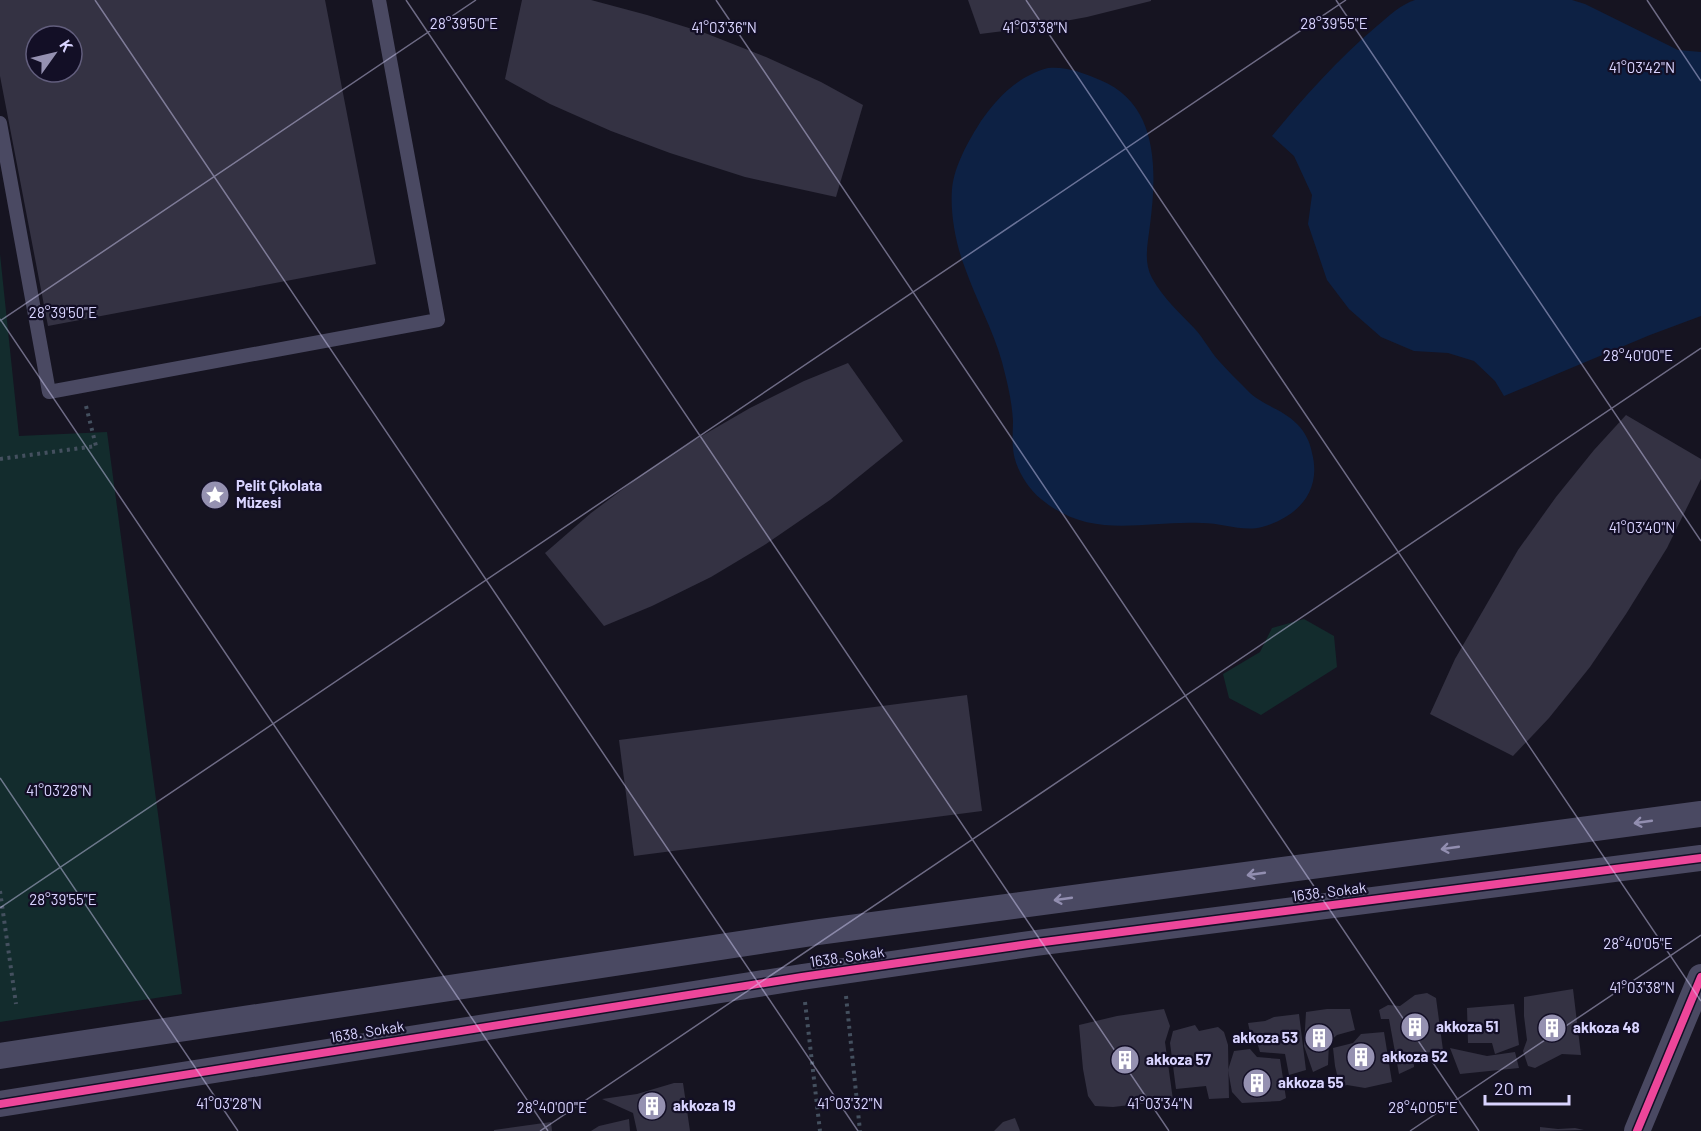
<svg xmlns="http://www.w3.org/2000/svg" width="1701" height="1131" font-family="Barlow,sans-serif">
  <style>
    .green { fill: #132c2d }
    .water { fill: #0d2144 }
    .building { fill: #343243; fill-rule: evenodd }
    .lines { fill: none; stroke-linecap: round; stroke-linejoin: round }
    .path { stroke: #44505f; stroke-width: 4; stroke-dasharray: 3 4.5; stroke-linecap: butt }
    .service { stroke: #4a4962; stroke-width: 14 }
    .minor { stroke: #4a4962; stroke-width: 26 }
    .cycleway-casing { stroke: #130f26; stroke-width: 11 }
    .cycleway { stroke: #ed469a; stroke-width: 8 }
    .oneway { stroke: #928eb0 }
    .ticks { fill: none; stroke: #d9d4ff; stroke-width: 1.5; stroke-opacity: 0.45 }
    .labels { text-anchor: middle; stroke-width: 4.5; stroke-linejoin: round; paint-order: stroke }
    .poi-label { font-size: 15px; font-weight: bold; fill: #d9d4ff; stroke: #130f26; text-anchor: start }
    .street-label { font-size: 15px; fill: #d9d4ff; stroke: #130f26 }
    .ticks-label { font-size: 15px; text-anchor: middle; fill: #d9d4ff; stroke: #130f26; stroke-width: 4.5; stroke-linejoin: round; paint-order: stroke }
  </style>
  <rect width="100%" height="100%" fill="#161421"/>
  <g class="green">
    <path d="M0,254L19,436L107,432L182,994L0,1022Z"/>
    <path d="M1304,619L1334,636L1337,667L1261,715L1229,698L1223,674L1260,652L1272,628Z"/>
  </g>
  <g class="water">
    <path d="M1415,0H1572L1585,4L1678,50L1701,52V316L1650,335L1504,396L1495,381L1474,361L1448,353L1414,351L1381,337L1349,309L1327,280L1308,224L1312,195L1294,156L1272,136C1305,96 1338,59 1377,26C1390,15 1400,5 1415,0Z"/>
    <path d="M1048,68C1065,66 1084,73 1100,80C1159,104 1157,171 1150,225C1148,243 1143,261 1152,278C1163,298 1179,312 1195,329C1204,339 1210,351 1219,361C1228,371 1238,381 1247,390C1261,405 1283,409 1297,424C1305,432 1310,442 1312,453C1322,491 1298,517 1262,527C1243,532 1222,523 1202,523C1144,520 1091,541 1041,499C1027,488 1014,466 1013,448C1012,439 1013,430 1013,421C1012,401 1007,381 1002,362C993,329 976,300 965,268C956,245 950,214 952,189C954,166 969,140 981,121C998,97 1018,76 1048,68Z"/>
  </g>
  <g class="building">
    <path d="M0,0H325L376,264L48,326L0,76ZM36,36H72V72H36Z"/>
    <path d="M522,0H591L647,15L705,33L766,57L821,82L863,105L836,197L745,177L670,153L611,131L550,104L505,79Z"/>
    <path d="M968,0H1151V1L1087,17L1027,28L980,34Z"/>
    <path d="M848,363L903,441L830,500L766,544L711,577L652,606L604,626L545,553L591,513L643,474L693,441L750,408L804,381Z"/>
    <path d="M1626,415L1701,459V479L1667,548L1626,614L1590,667L1549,718L1513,756L1430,714L1455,659L1518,550L1556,497L1594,450Z"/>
    <path d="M967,695L982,811L634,856L619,740Z"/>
    <path d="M1573,989L1581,1055L1562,1054L1535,1068L1528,1066L1523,1051L1527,1040L1524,1016V997Z"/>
    <path d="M1427,993L1436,998L1443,1050L1414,1055V1067L1399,1074L1389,1019H1381L1379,1010L1388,1005L1400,1006L1415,995Z"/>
    <path d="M1514,1004L1519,1045L1495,1054L1492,1043H1468L1467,1008Z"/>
    <path d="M1164,1009L1170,1026L1165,1042L1173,1100L1113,1107L1095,1106L1088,1096L1083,1069L1079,1025L1117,1016Z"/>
    <path d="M1327,1009H1350L1355,1030L1337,1035L1329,1042L1328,1065L1313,1072L1304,1046L1306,1012Z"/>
    <path d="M1299,1014L1306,1070L1289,1075L1285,1054L1260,1052L1257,1042L1250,1032L1248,1023L1265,1021L1274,1017Z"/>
    <path d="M1195,1025L1199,1031L1218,1027L1224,1032L1228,1045L1229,1098L1209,1099L1206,1086L1176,1089L1170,1043L1173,1031Z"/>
    <path d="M1384,1032L1392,1082L1365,1088L1347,1085L1340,1087L1335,1066L1333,1048L1353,1043L1361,1034Z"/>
    <path d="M1450,1048L1487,1056L1515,1052L1519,1068L1460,1074Z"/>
    <path d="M1250,1049L1257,1057L1280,1059L1286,1098L1280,1101L1242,1103L1232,1092L1228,1070L1234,1051Z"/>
    <path d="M674,1083H683L690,1131H637L633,1113L602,1099L637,1094Z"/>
    <path d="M1015,1118L1020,1131H994L1003,1122Z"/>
    <path d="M629,1119L630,1131H591L599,1126Z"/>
    <path d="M551,1122L552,1131H494V1130Z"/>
    <path d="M1540,1127L1558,1129L1575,1128L1584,1130L1540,1131Z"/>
  </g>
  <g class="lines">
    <g class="path">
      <path d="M0,459L96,446L86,406"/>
      <path d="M0,891L16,1004"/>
      <path d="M846,996L860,1131"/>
      <path d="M805,1002L820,1131"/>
    </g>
    <path class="service" d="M0,123L49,392L438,320L379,0"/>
    <g class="minor">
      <path d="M0,1056L819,932L1701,814"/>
      <path d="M0,1104L802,977L1036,943L1701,858"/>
      <path d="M1637,1131L1701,977"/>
    </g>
    <g class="cycleway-casing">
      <g id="cycleway">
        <path d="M0,1104L802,977L1036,943L1701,858"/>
        <path d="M1637,1131L1701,977"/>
      </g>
    </g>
    <use href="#cycleway" class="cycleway"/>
  </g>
  <defs><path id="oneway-shaft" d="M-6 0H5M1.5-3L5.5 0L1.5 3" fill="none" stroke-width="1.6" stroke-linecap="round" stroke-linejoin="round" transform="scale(1.5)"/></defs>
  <g class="oneway">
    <use href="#oneway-shaft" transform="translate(1643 822) rotate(172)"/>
    <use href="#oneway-shaft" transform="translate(1450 848) rotate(172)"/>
    <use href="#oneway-shaft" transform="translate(1256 874) rotate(172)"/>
    <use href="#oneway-shaft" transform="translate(1063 899) rotate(172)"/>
  </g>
  <path class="ticks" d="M95,0L858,1131M406,0L1169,1131M716,0L1479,1131M1026,0L1701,1001M1336,0L1701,541M1647,0L1701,81M0,319L548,1131M0,321L476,0M0,778L238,1131M0,908L1346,0M540,1131L1701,348M1410,1131L1701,935"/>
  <defs>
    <g id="sight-disc" transform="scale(1.5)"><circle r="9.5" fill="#9591b1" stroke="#130f26"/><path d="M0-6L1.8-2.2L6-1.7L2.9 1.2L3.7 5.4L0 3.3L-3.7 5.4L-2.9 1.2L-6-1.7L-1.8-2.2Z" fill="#fff"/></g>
    <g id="building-disc" transform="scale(1.5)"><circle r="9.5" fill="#9591b1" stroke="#130f26"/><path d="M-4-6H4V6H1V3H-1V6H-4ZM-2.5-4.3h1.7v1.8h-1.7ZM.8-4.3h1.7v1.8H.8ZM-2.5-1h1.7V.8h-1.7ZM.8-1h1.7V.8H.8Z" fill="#fff"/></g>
  </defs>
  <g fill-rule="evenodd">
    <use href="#sight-disc" x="215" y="495"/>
    <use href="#building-disc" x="1415" y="1027"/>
    <use href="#building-disc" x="1552" y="1028"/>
    <use href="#building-disc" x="1319" y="1038"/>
    <use href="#building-disc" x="1361" y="1057"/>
    <use href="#building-disc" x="1125" y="1060"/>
    <use href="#building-disc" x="1257" y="1083"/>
    <use href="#building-disc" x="652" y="1106"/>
  </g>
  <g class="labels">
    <g class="poi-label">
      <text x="236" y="491">Pelit Çıkolata<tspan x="236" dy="17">Müzesi</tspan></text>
      <text x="1436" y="1032">akkoza 51</text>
      <text x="1573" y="1033">akkoza 48</text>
      <text x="1298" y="1043" text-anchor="end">akkoza 53</text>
      <text x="1382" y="1062">akkoza 52</text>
      <text x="1146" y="1065">akkoza 57</text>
      <text x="1278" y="1088">akkoza 55</text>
      <text x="673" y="1111">akkoza 19</text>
    </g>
    <g class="street-label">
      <text transform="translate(1329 892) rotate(-7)" y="5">1638. Sokak</text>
      <text transform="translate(847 957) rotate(-8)" y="5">1638. Sokak</text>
      <text transform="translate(367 1032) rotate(-9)" y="5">1638. Sokak</text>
    </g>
  </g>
  <g class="ticks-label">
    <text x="1334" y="29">28°39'55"E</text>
    <text x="464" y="29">28°39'50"E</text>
    <text x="724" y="33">41°03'36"N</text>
    <text x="1035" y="33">41°03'38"N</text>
    <text x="1642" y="73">41°03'42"N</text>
    <text x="63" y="318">28°39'50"E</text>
    <text x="1638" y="361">28°40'00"E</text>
    <text x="1642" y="533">41°03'40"N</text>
    <text x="59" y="796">41°03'28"N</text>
    <text x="63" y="905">28°39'55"E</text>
    <text x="1638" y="949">28°40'05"E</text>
    <text x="1642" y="993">41°03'38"N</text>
    <text x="229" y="1109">41°03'28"N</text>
    <text x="850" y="1109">41°03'32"N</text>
    <text x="1160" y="1109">41°03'34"N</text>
    <text x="552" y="1113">28°40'00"E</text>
    <text x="1423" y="1113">28°40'05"E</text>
  </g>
  <g transform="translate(54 54) rotate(56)"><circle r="28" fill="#130f26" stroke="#625e7d" stroke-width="1.5"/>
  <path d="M0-4.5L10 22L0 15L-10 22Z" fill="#9591b1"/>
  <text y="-9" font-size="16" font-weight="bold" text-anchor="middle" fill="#d9d4ff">K</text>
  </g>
  <path d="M1485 1095v9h84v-9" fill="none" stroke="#d9d4ff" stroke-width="3"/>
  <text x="1494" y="1095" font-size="18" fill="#d9d4ff" stroke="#130f26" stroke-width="4.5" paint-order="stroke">20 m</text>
</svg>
